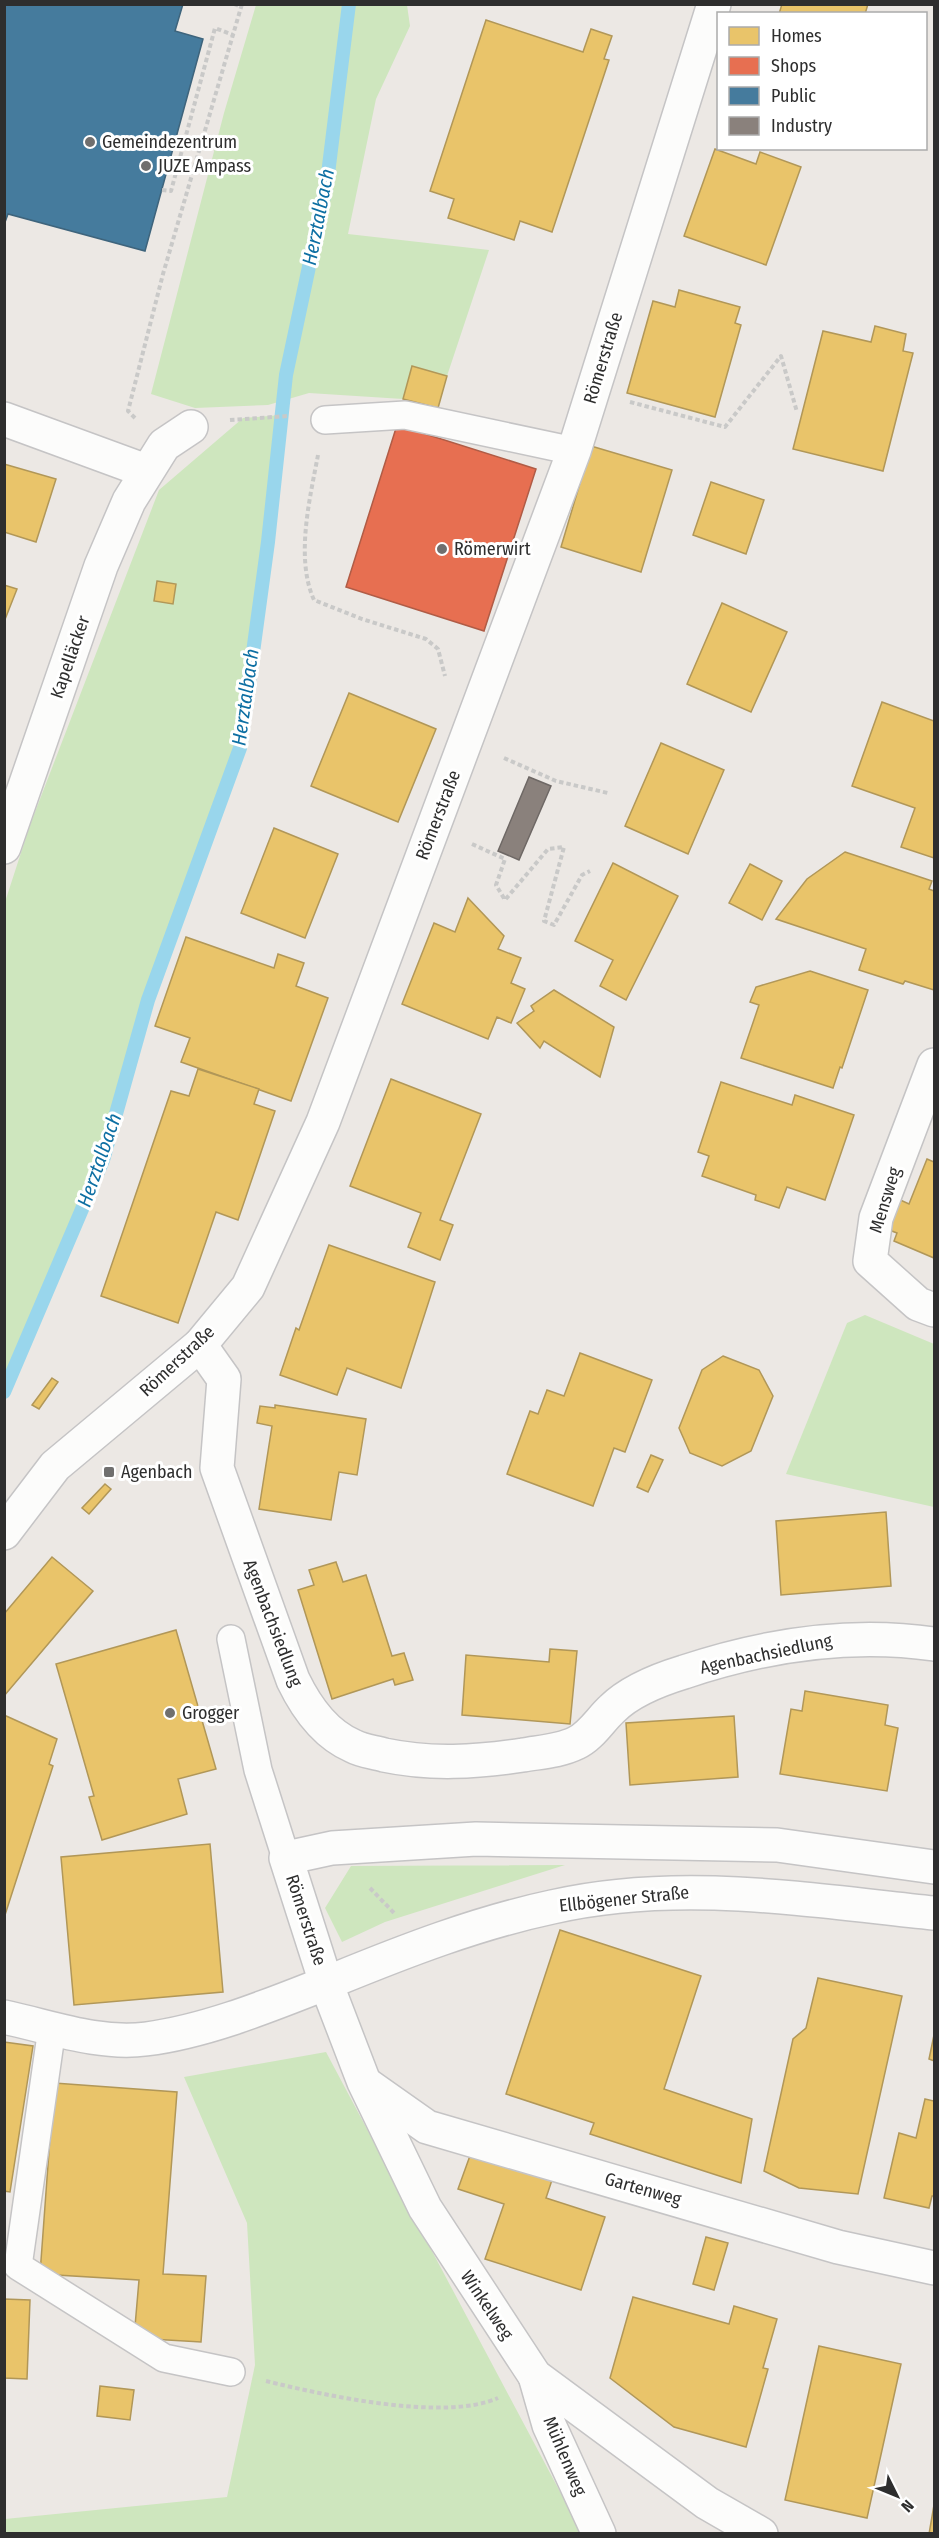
<svg xmlns="http://www.w3.org/2000/svg" width="939" height="2538" font-family="'Fira Sans Condensed',sans-serif">
  <style>
    .green { fill: #cee6be }
    .homes { fill: #e9c46a; stroke: #b19758; stroke-width: 1.5 }
    .shops { fill: #e76f51; stroke: #b05c46; stroke-width: 1.5 }
    .public { fill: #457b9d; stroke: #3e647c; stroke-width: 1.5 }
    .industry { fill: #8a817c; stroke: #6e6865; stroke-width: 1.5 }
    .lines { fill: none; stroke-linecap: round; stroke-linejoin: round }
    .stream { stroke: #99d6ec; stroke-width: 14 }
    .lane-casing { stroke: #c5c4c5; stroke-width: 30 }
    .street-casing { stroke: #c5c4c5; stroke-width: 36 }
    .secondary-casing { stroke: #c5c4c5; stroke-width: 36 }
    .path { stroke: #c9c9c8; stroke-width: 4; stroke-dasharray: 4.5 3; stroke-linecap: butt }
    .lane { stroke: #fcfcfb; stroke-width: 27 }
    .street { stroke: #fcfcfb; stroke-width: 33 }
    .secondary { stroke: #fcfcfb; stroke-width: 33 }
    .poi-dot { fill: #706f6e; stroke: #fff; stroke-width: 2 }
    .labels { text-anchor: middle; stroke-width: 6; stroke-linejoin: round; paint-order: stroke }
    .poi-label { font-size: 18px; fill: #2e2e2e; stroke: #fff; text-anchor: start }
    .street-label { font-size: 18px; fill: #2e2e2e; stroke: #fff }
    .water-label { font-size: 20px; font-style: italic; fill: #0d6fa3; stroke: #fff }
  </style>
  <rect width="100%" height="100%" fill="#ece8e4"/>
  <g class="green">
    <path d="M256,5H407L410,26L376,99L348,234L489,250L447,376L412,367L403,399L309,393L268,405L195,408L151,394L224,113Z"/>
    <path d="M281,415L268,542L240,748L148,1000L103,1160L5,1392V902L30,825L159,490L243,418Z"/>
    <path d="M865,1315L934,1344V1507L786,1474L847,1323Z"/>
    <path d="M565,1865L385,1922L342,1942L325,1908L351,1866Z"/>
    <path d="M326,2052L582,2533L5,2534V2519L227,2497L255,2365L247,2223L184,2077Z"/>
  </g>
  <g class="homes">
    <path d="M782,4H868L865,14H779Z"/>
    <path d="M486,20L583,52L591,29L612,36L604,59L609,60L552,232L520,221L514,240L448,218L454,199L430,191Z"/>
    <path d="M715,149L756,164L760,152L801,167L766,265L684,236Z"/>
    <path d="M679,290L740,307L735,323L741,325L715,417L627,393L653,301L675,307Z"/>
    <path d="M875,326L906,334L903,351L913,353L883,471L793,449L823,331L871,342Z"/>
    <path d="M412,366L447,376L438,408L403,399Z"/>
    <path d="M591,446L672,470L641,572L561,547Z"/>
    <path d="M4,464L56,479L36,542L4,532Z"/>
    <path d="M711,482L764,500L746,554L693,535Z"/>
    <path d="M157,581L176,584L173,604L154,601Z"/>
    <path d="M4,585L17,589L4,622Z"/>
    <path d="M722,603L787,632L751,712L687,684Z"/>
    <path d="M349,693L436,729L398,822L311,786Z"/>
    <path d="M882,702L934,721V858L901,847L915,808L852,786Z"/>
    <path d="M661,743L724,770L688,854L625,826Z"/>
    <path d="M274,828L338,854L305,938L241,913Z"/>
    <path d="M845,852L932,881L929,889L934,891V990L905,981L903,984L859,970L866,949L776,919L807,879Z"/>
    <path d="M613,863L678,896L626,1000L600,986L613,960L575,941Z"/>
    <path d="M750,864L782,881L762,920L729,903Z"/>
    <path d="M468,898L504,936L498,949L521,958L511,983L525,989L511,1023L497,1017L488,1039L402,1004L434,923L455,932Z"/>
    <path d="M186,937L274,968L278,954L304,963L296,986L328,998L291,1101L181,1062L190,1038L155,1026Z"/>
    <path d="M810,971L868,990L842,1068L840,1067L833,1088L741,1058L759,1005L750,1002L756,987Z"/>
    <path d="M554,990L614,1027L600,1077L544,1041L540,1048L517,1023L534,1011L531,1006Z"/>
    <path d="M198,1069L259,1089L254,1104L275,1111L238,1220L216,1212L178,1323L101,1296L171,1091L189,1096Z"/>
    <path d="M391,1079L481,1114L440,1220L453,1225L440,1260L408,1247L421,1213L350,1186Z"/>
    <path d="M721,1082L792,1105L795,1095L854,1115L825,1200L787,1187L779,1208L755,1200L756,1195L702,1176L709,1156L698,1152Z"/>
    <path d="M927,1159L934,1162V1258L894,1241L897,1233L884,1228L896,1198L909,1204Z"/>
    <path d="M329,1245L435,1282L401,1388L347,1368L337,1395L280,1375L296,1328L299,1330Z"/>
    <path d="M580,1353L652,1380L625,1452L614,1448L593,1506L507,1474L530,1411L538,1414L547,1390L564,1396Z"/>
    <path d="M723,1356L759,1370L773,1396L751,1451L722,1466L690,1453L679,1428L702,1370Z"/>
    <path d="M52,1378L58,1382L39,1409L32,1405Z"/>
    <path d="M275,1405L366,1419L357,1475L339,1472L331,1520L259,1509L272,1426L257,1423L260,1406L275,1408Z"/>
    <path d="M651,1455L663,1460L648,1492L637,1487Z"/>
    <path d="M105,1484L111,1489L89,1514L82,1508Z"/>
    <path d="M886,1512L891,1586L781,1595L776,1521Z"/>
    <path d="M52,1557L93,1591L4,1696V1614Z"/>
    <path d="M336,1562L343,1582L366,1575L392,1656L404,1653L413,1680L395,1685L393,1679L332,1699L298,1590L314,1585L309,1570Z"/>
    <path d="M176,1630L216,1769L178,1779L187,1814L102,1840L89,1797L94,1796L56,1664Z"/>
    <path d="M550,1649L577,1651L570,1724L462,1715L466,1655L549,1662Z"/>
    <path d="M805,1691L888,1705L885,1725L898,1728L887,1791L780,1774L791,1709L802,1711Z"/>
    <path d="M4,1715L57,1739L49,1764L53,1766L5,1915Z"/>
    <path d="M734,1716L738,1777L630,1785L626,1723Z"/>
    <path d="M210,1844L223,1992L74,2005L61,1857Z"/>
    <path d="M560,1930L701,1976L664,2089L752,2119L741,2183L590,2134L594,2123L506,2094Z"/>
    <path d="M818,1978L902,1996L858,2194L799,2188L764,2171L793,2039L806,2028Z"/>
    <path d="M934,2035V2061L929,2059Z"/>
    <path d="M4,2042L33,2046L10,2192L4,2191Z"/>
    <path d="M54,2083L177,2092L163,2274L206,2276L201,2342L134,2338L139,2280L40,2274Z"/>
    <path d="M925,2099L934,2101V2196H932L929,2208L884,2198L899,2133L916,2138Z"/>
    <path d="M471,2153L552,2180L546,2198L605,2217L581,2290L485,2259L504,2204L458,2189Z"/>
    <path d="M706,2237L728,2243L714,2290L693,2284Z"/>
    <path d="M633,2297L729,2324L734,2306L777,2319L763,2368L768,2369L746,2447L674,2427L610,2378Z"/>
    <path d="M4,2299L30,2300L27,2379L4,2378Z"/>
    <path d="M819,2346L901,2364L867,2518L785,2500Z"/>
    <path d="M100,2386L134,2390L130,2420L97,2416Z"/>
    <path d="M934,2505V2534H929Z"/>
  </g>
  <path class="shops" d="M397,425L536,469L484,631L346,587Z"/>
  <path class="public" d="M4,4H183L175,31L203,39L145,251L8,214L4,225Z"/>
  <path class="industry" d="M529,777L551,786L519,860L498,851Z"/>
  <g class="lines">
    <path class="stream" d="M4,1392L103,1160L148,1000L240,748L268,542L286,375L327,182L349,4"/>
    <g class="lane-casing">
      <g id="lane">
        <path d="M325,420L405,415L574,451"/>
        <path d="M231,1639L258,1770L286,1858"/>
        <path d="M52,2028L18,2266L164,2358L231,2372"/>
      </g>
    </g>
    <g class="street-casing">
      <g id="street">
        <path d="M4,419L146,471"/>
        <path d="M4,847L101,566L129,501L164,445L191,427"/>
        <path d="M934,1065L876,1218L870,1261L918,1304L934,1310"/>
        <path d="M200,1345L224,1379L217,1468L293,1680C306,1707 325,1734 353,1746C362,1751 374,1752 384,1755C431,1765 476,1762 523,1755C540,1752 560,1751 576,1743C591,1736 600,1720 612,1709C630,1691 661,1679 684,1672C765,1645 850,1632 934,1644"/>
        <path d="M366,2084L427,2127L838,2247L934,2268"/>
        <path d="M535,2376L549,2425L599,2534"/>
        <path d="M761,2534L707,2503L535,2376L425,2208L364,2082L326,1983L286,1858L332,1848L476,1839L777,1845L934,1867"/>
      </g>
    </g>
    <g class="secondary-casing">
      <g id="secondary">
        <path d="M4,1533L55,1466L200,1345L248,1287L323,1122L574,451L714,4"/>
        <path d="M4,2017C51,2027 98,2045 146,2039C209,2031 275,2003 334,1980C405,1951 477,1923 552,1907C679,1878 807,1900 934,1913"/>
      </g>
    </g>
    <g class="path">
      <path d="M234,4L241,7"/>
      <path d="M162,190L171,191L215,28L233,35"/>
      <path d="M630,402L725,427L781,356L797,412"/>
      <path d="M135,418L128,411L163,274L242,4"/>
      <path d="M230,420L288,416"/>
      <path d="M318,455C310,498 295,558 314,600L362,619L426,639L438,649L445,676"/>
      <path d="M504,758L556,781L608,793"/>
      <path d="M472,844L505,859L496,885L505,900L548,849L564,847L544,921L554,925L582,875L590,871"/>
      <path d="M370,1888L394,1913"/>
      <path d="M266,2381C323,2395 444,2422 498,2398"/>
    </g>
    <use href="#lane" class="lane"/>
    <use href="#street" class="street"/>
    <use href="#secondary" class="secondary"/>
  </g>
  <g class="poi-dot">
    <circle cx="90" cy="142" r="6"/>
    <circle cx="146" cy="166" r="6"/>
    <circle cx="442" cy="549" r="6"/>
    <rect x="103" y="1466" width="12" height="12" rx="3"/>
    <circle cx="170" cy="1713" r="6"/>
  </g>
  <g class="labels">
    <g class="poi-label">
      <text x="102" y="148">Gemeindezentrum</text>
      <text x="158" y="172">JUZE Ampass</text>
      <text x="454" y="555">Römerwirt</text>
      <text x="121" y="1478">Agenbach</text>
      <text x="182" y="1719">Grogger</text>
    </g>
    <g class="street-label">
      <text transform="translate(603 358) rotate(-73)" y="6">Römerstraße</text>
      <text transform="translate(70 657) rotate(-71)" y="6">Kapelläcker</text>
      <text transform="translate(438 815) rotate(-69)" y="6">Römerstraße</text>
      <text transform="translate(885 1200) rotate(-73)" y="6">Mensweg</text>
      <text transform="translate(177 1361) rotate(-43)" y="6">Römerstraße</text>
      <text transform="translate(273 1623) rotate(69)" y="6">Agenbachsiedlung</text>
      <text transform="translate(766 1654) rotate(-12)" y="6">Agenbachsiedlung</text>
      <text transform="translate(624 1899) rotate(-6)" y="6">Ellbögener Straße</text>
      <text transform="translate(306 1920) rotate(72)" y="6">Römerstraße</text>
      <text transform="translate(643 2189) rotate(16)" y="6">Gartenweg</text>
      <text transform="translate(487 2305) rotate(56)" y="6">Winkelweg</text>
      <text transform="translate(565 2456) rotate(67)" y="6">Mühlenweg</text>
    </g>
    <g class="water-label">
      <text transform="translate(318 217) rotate(-79)" y="7">Herztalbach</text>
      <text transform="translate(245 697) rotate(-82)" y="7">Herztalbach</text>
      <text transform="translate(99 1160) rotate(-71)" y="7">Herztalbach</text>
    </g>
  </g>
  <rect width="939" height="2538" fill="none" stroke="#2e2e2e" stroke-width="12"/>
  <rect x="717" y="12" width="210" height="138" fill="#ffffff" stroke="#ababab" stroke-width="1.5"/>
  <rect x="729" y="27" width="30" height="18" fill="#e9c46a" stroke="#ababab" stroke-width="1.5"/>
  <text x="771" y="42" font-size="18" fill="#2e2e2e">Homes</text>
  <rect x="729" y="57" width="30" height="18" fill="#e76f51" stroke="#ababab" stroke-width="1.5"/>
  <text x="771" y="72" font-size="18" fill="#2e2e2e">Shops</text>
  <rect x="729" y="87" width="30" height="18" fill="#457b9d" stroke="#ababab" stroke-width="1.5"/>
  <text x="771" y="102" font-size="18" fill="#2e2e2e">Public</text>
  <rect x="729" y="117" width="30" height="18" fill="#8a817c" stroke="#ababab" stroke-width="1.5"/>
  <text x="771" y="132" font-size="18" fill="#2e2e2e">Industry</text>
  <g transform="translate(897 2496) rotate(133)" stroke="#ffffff" stroke-width="4.5" paint-order="stroke">
  <path d="M0-4.5L10 22L0 15L-10 22Z" fill="#2e2e2e"/>
  <text y="-9" font-size="16" font-weight="bold" text-anchor="middle" fill="#2e2e2e">N</text>
  </g>
</svg>
